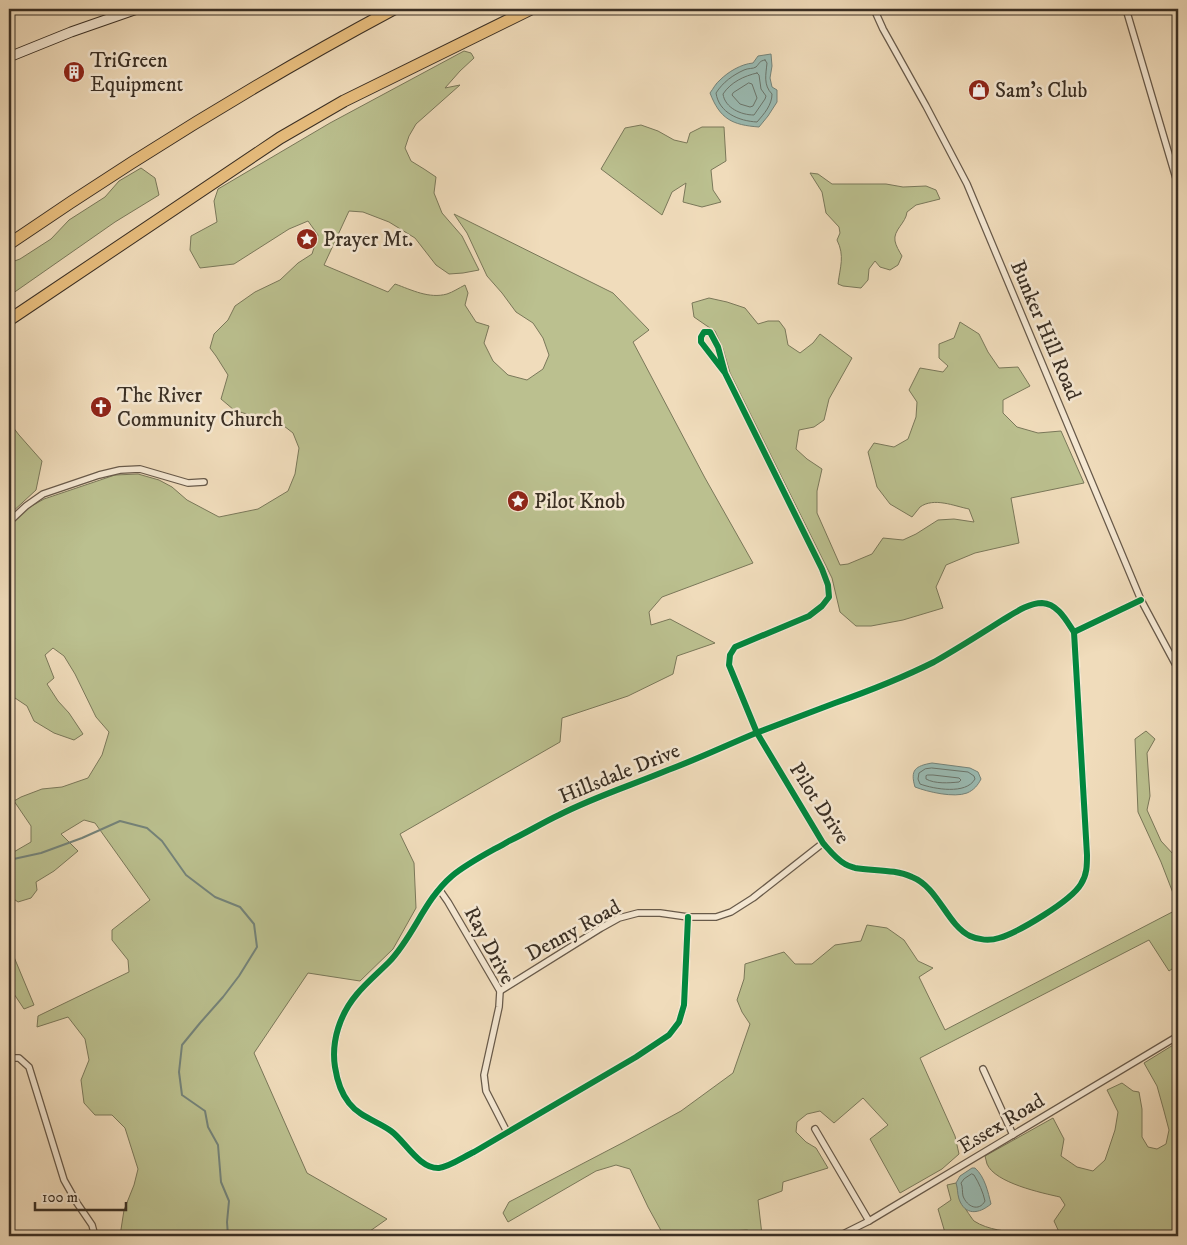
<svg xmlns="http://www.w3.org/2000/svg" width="1187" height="1245" font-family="'IM FELL DW Pica',serif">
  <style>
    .green { fill: #bbc08f; stroke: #7a785a }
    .water { fill: #9abbb3; stroke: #74837a }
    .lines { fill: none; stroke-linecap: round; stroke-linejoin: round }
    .shore { stroke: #6a756c; stroke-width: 1 }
    .stream { stroke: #74837a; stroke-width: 2 }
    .street-casing { stroke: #685a4a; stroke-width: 8 }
    .secondary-casing { stroke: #3a2f24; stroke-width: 11 }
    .highway-casing { stroke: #3a2f24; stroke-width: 13 }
    .street { stroke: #f5e8d3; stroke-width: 5.5 }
    .secondary { stroke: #f5e8d3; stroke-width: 9 }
    .highway { stroke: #e8be7e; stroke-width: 11 }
    .cycleway-casing { stroke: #f5e8d3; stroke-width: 9 }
    .cycleway { stroke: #00873e; stroke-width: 6 }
    .labels { text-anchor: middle; stroke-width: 5; stroke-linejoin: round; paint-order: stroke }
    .poi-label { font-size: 21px; fill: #3a2f24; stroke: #f5e8d3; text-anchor: start }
    .street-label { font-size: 21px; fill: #3a2f24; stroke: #f5e8d3 }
  </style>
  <rect width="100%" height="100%" fill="#f0dcbb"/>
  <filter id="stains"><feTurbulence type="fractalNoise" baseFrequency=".004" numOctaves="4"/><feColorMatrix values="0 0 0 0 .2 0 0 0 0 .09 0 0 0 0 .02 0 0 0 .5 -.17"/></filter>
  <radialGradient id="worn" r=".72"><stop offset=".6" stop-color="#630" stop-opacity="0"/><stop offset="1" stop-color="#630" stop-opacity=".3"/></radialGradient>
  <g class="green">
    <path d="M464,51L471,53L474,58L460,71L445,88L460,85L416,124L409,136L405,148L411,161L424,169L436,177L434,193L442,213L462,236L479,270L463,273L449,274L436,265L415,238L389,222L363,212L349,211L324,265L388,292L395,284C412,290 429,299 447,294C453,292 459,288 465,285L468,293L465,305L476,322L489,326L484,343L493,361L508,375L527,380L543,369L549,355L543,338L533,323L516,312L502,293L487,276L467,233L454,214L613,293L649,330L633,342L705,478L753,563L662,597L649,612L651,625L670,619L715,643L677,656L673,674L628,696L562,718L560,742L400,834L414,863L416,908L393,949L360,981L308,973L254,1053L307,1173L387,1219L363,1236H120L124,1210L134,1185L138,1169L125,1128L112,1115H95L84,1103L81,1080L89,1060L85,1039L68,1017L37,1027L38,1016L129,972L128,960L112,940V930L150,900L95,823L84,820L61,834L78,851L54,871L36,882L37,890L31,898L18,902L11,897L9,896V854L12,853L31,842V826L14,801L21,797L42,789L62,787L88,778L102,755L109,732L96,717L75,674L64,656L53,648L45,655L54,678L47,684L58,701L69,713L83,734L74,740L54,733L34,721L27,706L9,694V527L28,508L44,499L115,475L138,474L159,480L172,487L187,500L219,517L258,509L288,491L295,474L299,448L293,433L284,426L234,410L221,399L228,375L216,356L210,348L214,334L228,320L235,306L255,292L280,280L298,263L312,254L318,235L308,221L289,229L234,264L200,268L190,250L191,236L217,222L214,201L218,189L330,123Z"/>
    <path d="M641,125L658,131L674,140L687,143L690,133L702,127H724L726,161L711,170L713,190L721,202L702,207L683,202L686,183L672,192L662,215L601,169L625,128Z"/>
    <path d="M141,168L155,178L159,195L115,222L9,296V263L20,259L51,239L69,220L105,197L119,181Z"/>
    <path d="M810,173L818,174L832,184H886L903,187L926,186L936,190L940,199L916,205L907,212C906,223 893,230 895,241C896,246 899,251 902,256L898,265L890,270L880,267L875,261L869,269L868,280L861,288L843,286L838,284C840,267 845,256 837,240L840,233L839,227L826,213L822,192Z"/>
    <path d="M709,298L727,302L745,308L758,324L768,321H779L785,329L788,345L800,353L813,343L820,334L852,358L829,399L824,420L814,427L799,430L796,449L807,459L822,469L817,491V513L840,565L848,564L872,554L883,538L903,540L916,534L938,520L954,519L974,522L969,509C954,506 934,497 920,507C917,510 915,514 912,517L890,504L877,487L868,452L874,443L894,447L908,439L916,417L917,402L909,390L920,368L943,372L948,366L939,358V344L954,338L960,322L979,334L988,352L999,368L1018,367L1030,386L1003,400V413L1017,427L1038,433L1061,431L1084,483L1011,498L1019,543L975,553L946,565L936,587L943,608L903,620L871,626H856L840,612L832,578L730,373L723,349L715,331L707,326L694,317L692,303Z"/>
    <path d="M9,422L19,435L42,461L36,490L9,515Z"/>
    <path d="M1146,731L1155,739L1147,753L1150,796L1147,810L1161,841L1174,855L1178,863V906L1161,862L1138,812L1135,739Z"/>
    <path d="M1178,909V943L1175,942L1173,951L1178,959V965L1169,971L1149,940L920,1058L955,1136L959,1154L942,1169L900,1193L870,1139L888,1125L863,1098L834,1123L820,1111L807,1114L797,1122L796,1132L806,1142L816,1148L828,1168L783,1182L782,1191L758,1200L762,1235L747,1230L730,1231L717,1236H664L648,1207L630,1169L616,1165L596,1171L508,1222L503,1213L509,1202L626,1141L681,1111L733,1073L750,1024L742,1012L737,1000L744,979L745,964L784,952L795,964H812L835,945L861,941L867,925L887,928L904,940L918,961L933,968L919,977L945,1030Z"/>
    <path d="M9,945L34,1005L24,1009L12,991L9,980Z"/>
    <path d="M1178,1042V1236H1057L1059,1232L1054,1221L1065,1205L1060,1197C1042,1193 995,1183 987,1164C986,1161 986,1159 985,1156L1053,1118L1064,1139L1061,1156L1077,1167L1093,1171L1105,1160L1115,1130L1118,1112L1107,1090L1122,1083L1133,1091L1139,1092L1142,1109V1137L1148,1147L1157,1149L1166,1144L1169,1130L1164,1111L1157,1086L1144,1063Z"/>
    <path d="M956,1183C959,1190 958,1198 963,1205C965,1208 972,1219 974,1221C988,1230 1007,1232 1023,1232L1028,1236H946L938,1209L951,1200L947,1185Z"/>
  </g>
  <g class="water">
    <path d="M771,54L772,66L770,78L772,87L777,90V102L768,116L759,127C732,125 720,119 710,93C713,89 716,83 720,80C728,72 741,64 753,63L758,56Z"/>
    <path d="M932,763L970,768L978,772L981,779C978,785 974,790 967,793C954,798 928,792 915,787C910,770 915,766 932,763Z"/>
    <path d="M972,1168H975C985,1177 988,1192 991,1204C979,1214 965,1216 959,1199C957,1193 958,1188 956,1183L960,1176Z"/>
  </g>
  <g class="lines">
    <g class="shore">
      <path d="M765,60L767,63C766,74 763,85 772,94C772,105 764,114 757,122C739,121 719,113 716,93C723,82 733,75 744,70C748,68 753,69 756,67C760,63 759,61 765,60Z"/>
      <path d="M757,73L759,75L761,89L766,96L765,99L754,115C741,115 725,108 723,94C731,82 744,76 757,73Z"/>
      <path d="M749,83L752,84L757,98L753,106L750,107L740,104L732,95L733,93Z"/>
      <path d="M932,768L968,772L974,776L975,779C966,795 934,789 920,784L918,779L919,773L925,769Z"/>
      <path d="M928,775H933L959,778L961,780L959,782C949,783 935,784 926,779V776Z"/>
      <path d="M972,1174L974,1175C979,1183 983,1192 985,1201C979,1212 967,1207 963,1196C962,1192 963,1187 961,1183L964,1179Z"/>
    </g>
    <path class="stream" d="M9,860L41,853L82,838L120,821L147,828L162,841L186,875L215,897L240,907L254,924L257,947L239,976L223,997L200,1023L182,1045L179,1072L182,1095L205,1111L208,1127L218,1145L221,1182L229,1201L227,1222L228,1236"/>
    <g class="street-casing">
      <g id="street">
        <path d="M874,9L883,29L926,106L967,184L1141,600L1178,669"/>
        <path d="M1126,9L1178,185"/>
        <path d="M725,373L701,342V337L704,332H710L718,347L725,373L822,569L828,585L829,597L822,606L809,616L735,647L730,655L729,665L757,733L823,843C830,851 836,859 845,864C848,866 852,867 855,868C874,871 895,869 912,877C938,887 947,925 970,936C978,940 990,941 999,938C1019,932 1071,901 1081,884C1087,875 1087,865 1087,855L1074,632"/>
        <path d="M9,522L26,506L43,494L99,475L120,470L140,469L188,483L204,482"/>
        <path d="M439,889L448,902L500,991L499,1007L484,1075L486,1091L507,1132"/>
        <path d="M688,917L684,1005L679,1022L669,1035L636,1057L474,1152C465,1156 449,1167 439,1168C419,1169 405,1141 391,1131C377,1121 360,1117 349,1103C341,1093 337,1080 335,1067C331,1041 340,1014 357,994C367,982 378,973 389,962C414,936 424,900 452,876C469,862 490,852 509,841C526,833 542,823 559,815C594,797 632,785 668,770C698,759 727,745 756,733C783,723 809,713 835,703C869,691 902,678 934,662C957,649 979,635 1001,621C1013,614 1028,603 1042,603C1058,604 1066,620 1074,632L1141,600"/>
        <path d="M500,991L601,928L619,918L638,913H660L688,917H716L731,912L753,898L823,843"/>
        <path d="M9,1058H19L29,1067L64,1180L77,1203L92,1225L95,1236"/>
        <path d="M983,1069L1013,1135"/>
        <path d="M815,1129L869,1221"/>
        <path d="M839,1236L869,1221L1178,1036"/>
      </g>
    </g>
    <g class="secondary-casing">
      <path id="secondary" d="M9,57L71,32L137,9"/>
    </g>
    <g class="highway-casing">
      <g id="highway">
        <path d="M9,244C133,159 261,80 394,9"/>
        <path d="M9,320L280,138L344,101L531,9"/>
      </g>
    </g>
    <use href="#street" class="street"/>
    <use href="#secondary" class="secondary"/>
    <use href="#highway" class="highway"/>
    <g class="cycleway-casing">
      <g id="cycleway">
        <path d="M725,373L701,342V337L704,332H710L718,347L725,373L822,569L828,585L829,597L822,606L809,616L735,647L730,655L729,665L757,733L823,843C830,851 836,859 845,864C848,866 852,867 855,868C874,871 895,869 912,877C938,887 947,925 970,936C978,940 990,941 999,938C1019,932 1071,901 1081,884C1087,875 1087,865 1087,855L1074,632"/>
        <path d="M688,917L684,1005L679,1022L669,1035L636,1057L474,1152C465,1156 449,1167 439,1168C419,1169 405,1141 391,1131C377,1121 360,1117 349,1103C341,1093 337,1080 335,1067C331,1041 340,1014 357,994C367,982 378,973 389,962C414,936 424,900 452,876C469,862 490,852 509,841C526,833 542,823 559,815C594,797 632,785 668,770C698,759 727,745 756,733C783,723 809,713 835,703C869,691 902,678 934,662C957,649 979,635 1001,621C1013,614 1028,603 1042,603C1058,604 1066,620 1074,632L1141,600"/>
      </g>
    </g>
    <use href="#cycleway" class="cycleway"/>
  </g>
  <defs>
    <g id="building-disc" transform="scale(1.125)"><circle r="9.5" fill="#8f2418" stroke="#f5e8d3"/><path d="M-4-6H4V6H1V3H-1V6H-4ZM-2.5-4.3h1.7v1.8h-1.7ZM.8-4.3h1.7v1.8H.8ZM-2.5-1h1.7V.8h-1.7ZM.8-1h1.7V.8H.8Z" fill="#fff"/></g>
    <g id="shop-disc" transform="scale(1.125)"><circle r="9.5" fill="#8f2418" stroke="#f5e8d3"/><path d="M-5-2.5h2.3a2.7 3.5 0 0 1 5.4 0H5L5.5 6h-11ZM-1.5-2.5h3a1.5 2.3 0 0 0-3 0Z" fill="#fff"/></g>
    <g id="sight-disc" transform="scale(1.125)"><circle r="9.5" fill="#8f2418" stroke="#f5e8d3"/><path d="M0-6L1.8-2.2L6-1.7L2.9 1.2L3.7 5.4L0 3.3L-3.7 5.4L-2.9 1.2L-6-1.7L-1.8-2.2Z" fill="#fff"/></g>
    <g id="church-disc" transform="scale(1.125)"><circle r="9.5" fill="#8f2418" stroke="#f5e8d3"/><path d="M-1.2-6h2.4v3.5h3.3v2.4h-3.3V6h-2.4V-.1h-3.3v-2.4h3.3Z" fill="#fff"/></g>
  </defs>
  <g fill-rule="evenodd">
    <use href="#building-disc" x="74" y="72"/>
    <use href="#shop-disc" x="979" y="90"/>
    <use href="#sight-disc" x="307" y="239"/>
    <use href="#church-disc" x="101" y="407"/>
    <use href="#sight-disc" x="518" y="501"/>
  </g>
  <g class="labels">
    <g class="poi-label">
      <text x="90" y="67">TriGreen<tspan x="90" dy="24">Equipment</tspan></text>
      <text x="995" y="97">Sam's Club</text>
      <text x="323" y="246">Prayer Mt.</text>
      <text x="117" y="402">The River<tspan x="117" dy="24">Community Church</tspan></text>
      <text x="534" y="508">Pilot Knob</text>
    </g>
    <g class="street-label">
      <text transform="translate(1046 330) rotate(67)" y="7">Bunker Hill Road</text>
      <text transform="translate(619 773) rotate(-22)" y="7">Hillsdale Drive</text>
      <text transform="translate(820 803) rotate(57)" y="7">Pilot Drive</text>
      <text transform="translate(573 930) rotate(-29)" y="7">Denny Road</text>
      <text transform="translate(490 945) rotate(62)" y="7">Ray Drive</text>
      <text transform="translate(1001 1123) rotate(-31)" y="7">Essex Road</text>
    </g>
  </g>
  <rect width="1187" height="1245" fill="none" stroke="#f0dcbb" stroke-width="30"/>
  <rect x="10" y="10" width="1167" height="1225" fill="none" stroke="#3a2f24" stroke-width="2.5"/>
  <rect x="15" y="15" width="1157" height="1215" fill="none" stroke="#3a2f24"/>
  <path d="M35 1202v8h91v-8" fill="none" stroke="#3a2f24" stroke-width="2.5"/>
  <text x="42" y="1202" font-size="15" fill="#3a2f24" stroke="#f5e8d3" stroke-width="4" paint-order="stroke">100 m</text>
  <rect width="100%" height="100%" filter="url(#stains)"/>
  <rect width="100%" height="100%" fill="url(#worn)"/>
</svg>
